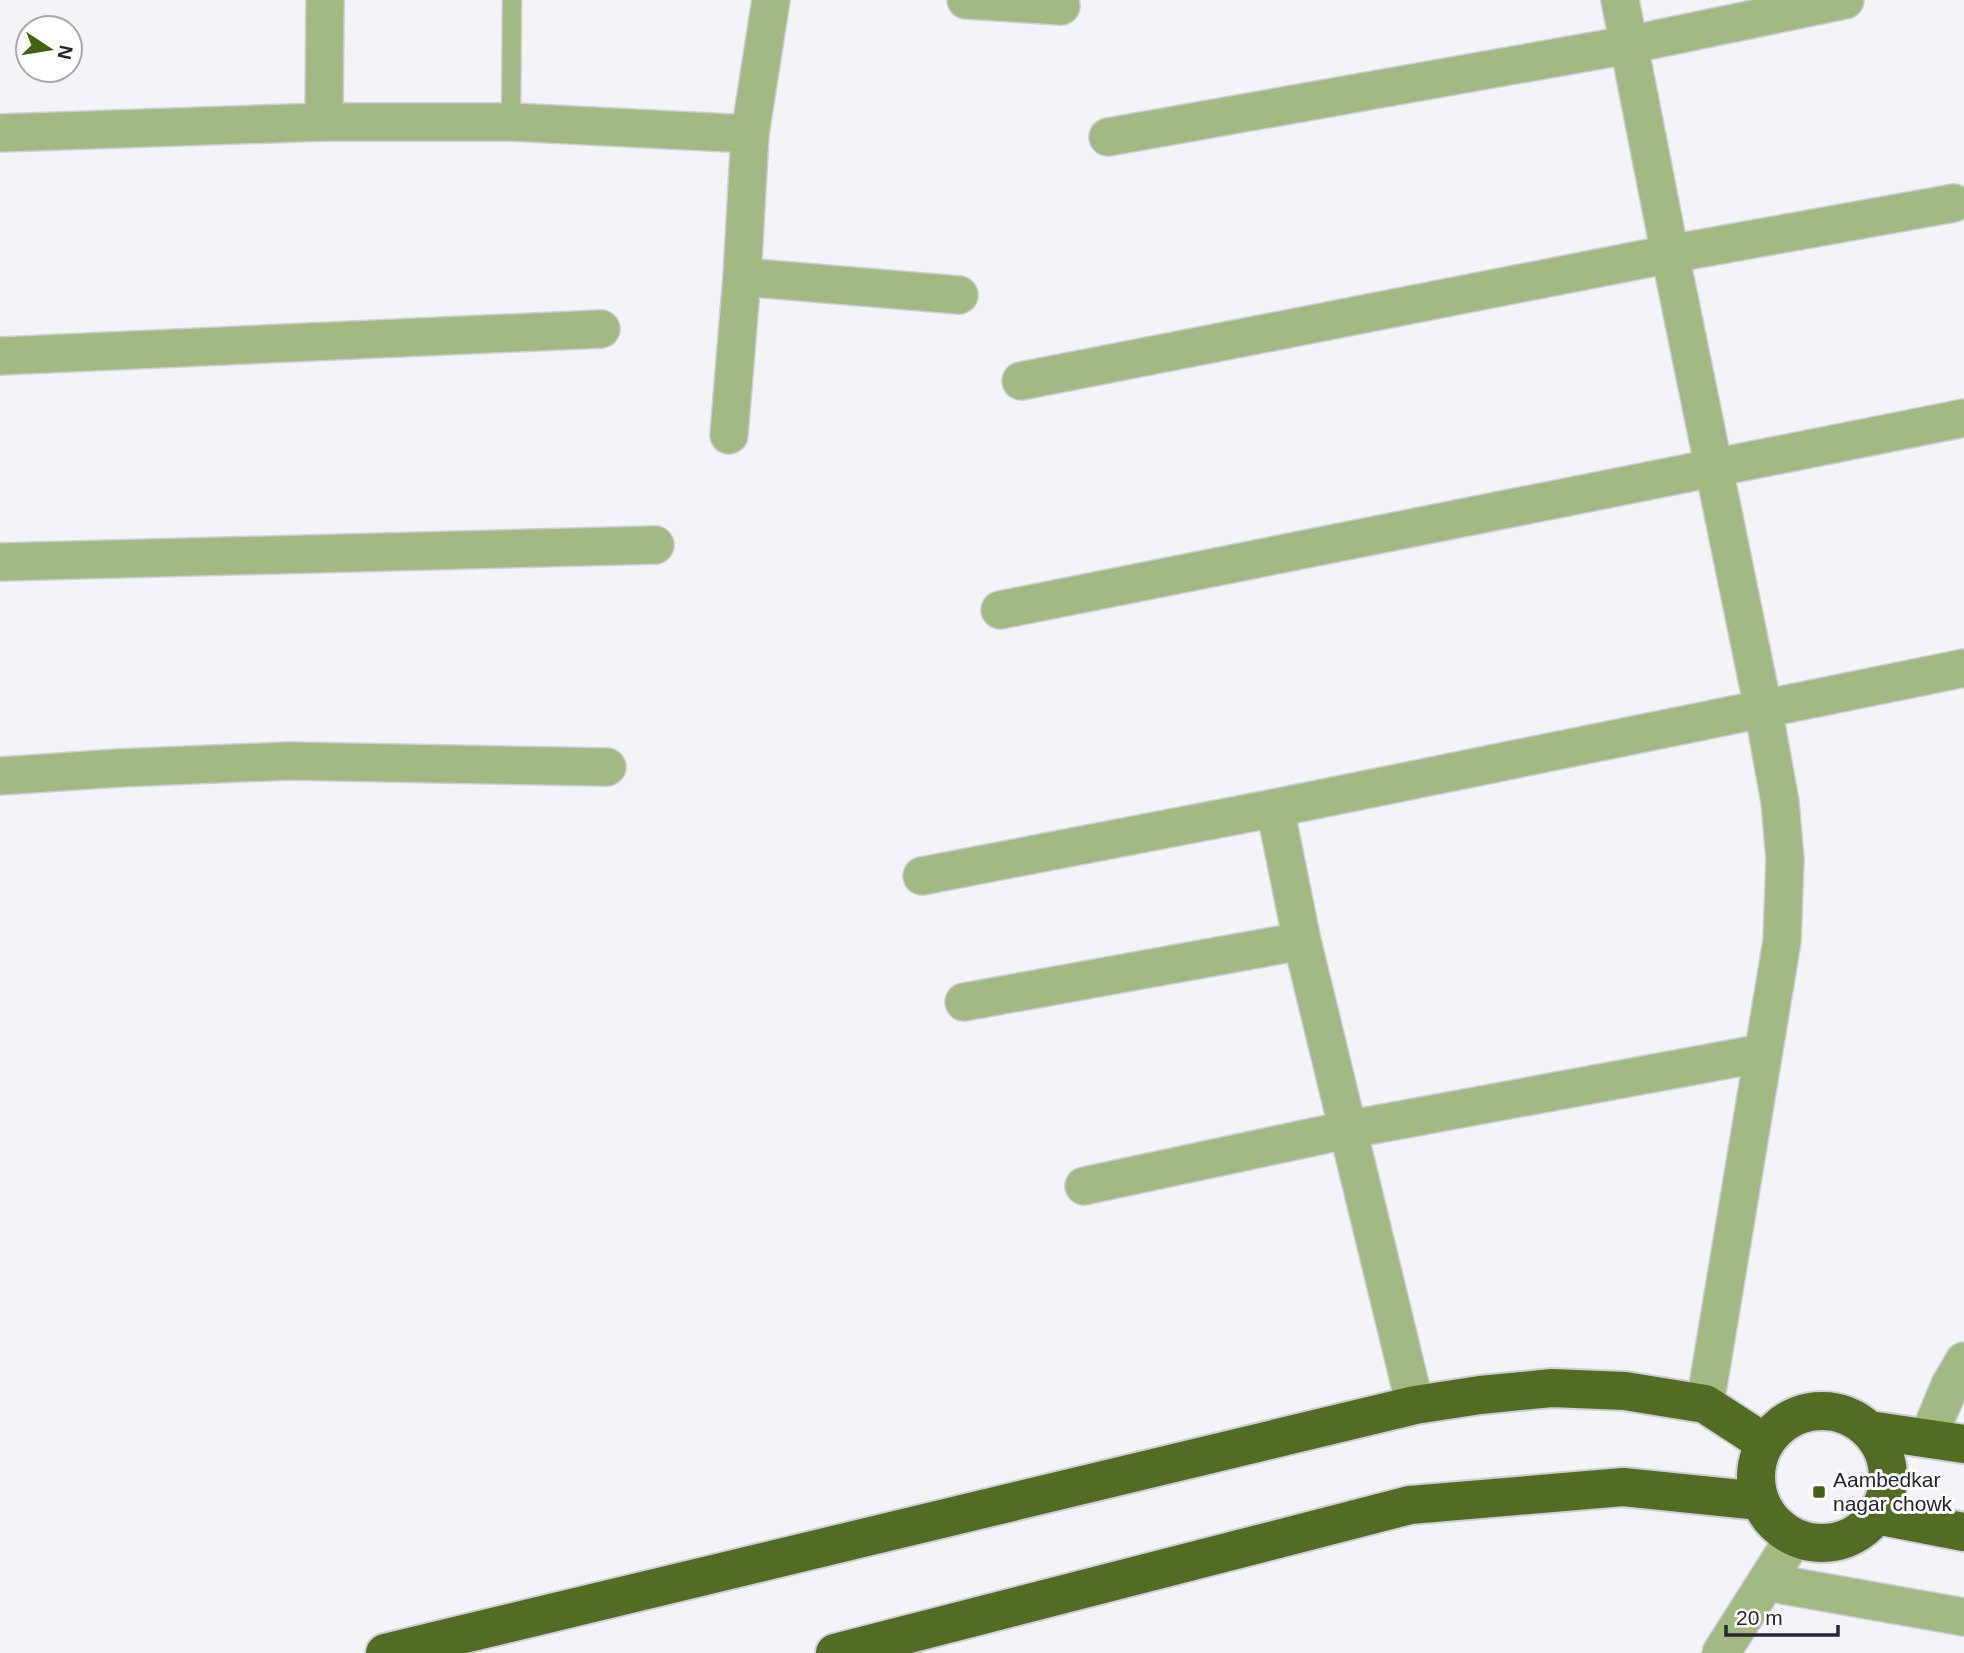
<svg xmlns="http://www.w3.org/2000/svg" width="1964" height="1653" font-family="Helvetica,sans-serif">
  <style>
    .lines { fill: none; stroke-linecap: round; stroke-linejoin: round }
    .lane-casing { stroke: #cfced6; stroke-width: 21 }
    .street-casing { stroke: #cfced6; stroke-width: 40 }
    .highway-casing { stroke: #cfced6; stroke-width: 42 }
    .lane { stroke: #a2b983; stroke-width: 18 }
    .street { stroke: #a2b983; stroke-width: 37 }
    .highway { stroke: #526c24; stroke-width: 38 }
    .poi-dot { fill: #476112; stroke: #fff; stroke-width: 2.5 }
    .labels { text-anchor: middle; stroke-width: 6; stroke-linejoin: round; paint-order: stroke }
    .poi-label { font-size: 21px; fill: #292533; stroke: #fff; text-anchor: start }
  </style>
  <rect width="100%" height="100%" fill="#f4f3fa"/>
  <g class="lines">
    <g class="lane-casing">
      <path id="lane" d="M511,122L512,0"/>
    </g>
    <g class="street-casing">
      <g id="street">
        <path d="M966,0L1061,6"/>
        <path d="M1620,0L1670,254L1763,708L1780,802L1785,859L1782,941L1705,1404"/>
        <path d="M324,122L325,0"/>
        <path d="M0,133L324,122H511L750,134"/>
        <path d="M1108,137L1628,45L1845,0"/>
        <path d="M742,277L959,295"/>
        <path d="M0,356L601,329"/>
        <path d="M1021,381L1670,254L1954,203"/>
        <path d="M729,435L742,277L750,134L771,0"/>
        <path d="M0,562L655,545"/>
        <path d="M1000,610L1964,418"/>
        <path d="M0,776L119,768L288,761L607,767"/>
        <path d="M1275,808L1302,941L1415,1405"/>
        <path d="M922,876L1275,808L1964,668"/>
        <path d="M964,1002L1302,941"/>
        <path d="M1084,1186L1346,1130L1763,1053"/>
        <path d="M1928,1438L1950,1385L1964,1361"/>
        <path d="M1766,1582L1964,1617"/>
        <path d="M1721,1653L1794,1538"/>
      </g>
    </g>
    <g class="highway-casing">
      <g id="highway">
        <circle cx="1822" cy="1477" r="66"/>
        <path d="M1869,1430L1964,1444"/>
        <path d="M1876,1515L1964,1532"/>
        <path d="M385,1653L1415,1405L1480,1395L1552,1388L1625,1391L1705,1404L1765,1443"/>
        <path d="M835,1653L1410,1505L1623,1487L1760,1501"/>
      </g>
    </g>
    <use href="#lane" class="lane"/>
    <use href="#street" class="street"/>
    <use href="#highway" class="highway"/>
  </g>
  <rect class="poi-dot" x="1812" y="1485" width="14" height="14" rx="3.5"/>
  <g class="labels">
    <g class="poi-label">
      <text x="1833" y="1487">Aambedkar<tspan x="1833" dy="24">nagar chowk</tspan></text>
    </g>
  </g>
  <g transform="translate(49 49) rotate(102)"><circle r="33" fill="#ffffff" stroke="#a9a8ad" stroke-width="2"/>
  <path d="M0-5L12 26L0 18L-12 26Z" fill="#476112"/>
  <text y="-10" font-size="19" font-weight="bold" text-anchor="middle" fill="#292533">N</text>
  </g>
  <path d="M1726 1625v10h112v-10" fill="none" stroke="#292533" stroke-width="3.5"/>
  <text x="1736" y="1625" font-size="21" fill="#292533" stroke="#ffffff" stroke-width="5" paint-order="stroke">20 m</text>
</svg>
